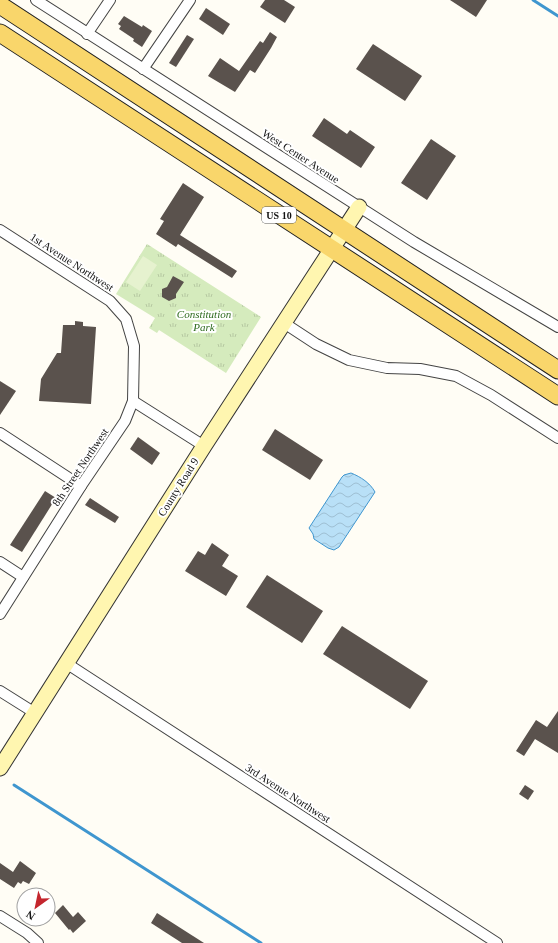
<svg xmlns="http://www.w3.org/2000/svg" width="558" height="943" font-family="Georgia,serif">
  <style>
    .park { fill: url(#park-tufts) }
    .pitch { fill: #e6f2cf }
    .water { fill: url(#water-waves); stroke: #3f96cf }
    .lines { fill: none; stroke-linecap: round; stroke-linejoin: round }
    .stream { stroke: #3f96cf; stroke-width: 3 }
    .building { fill: #5a524d }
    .street-casing { stroke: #444; stroke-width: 12 }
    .secondary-casing { stroke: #333; stroke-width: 17 }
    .primary-casing { stroke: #222; stroke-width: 19 }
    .street { stroke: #fff; stroke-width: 10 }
    .secondary { stroke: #fff6b0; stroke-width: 15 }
    .primary { stroke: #f9d66b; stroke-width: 17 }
    .labels { text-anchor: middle; stroke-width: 4; stroke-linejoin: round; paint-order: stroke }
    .shield { fill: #fff; stroke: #585858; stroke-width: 1 }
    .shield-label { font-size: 10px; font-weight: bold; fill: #111 }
    .street-label { font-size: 11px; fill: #111; stroke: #fff }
    .park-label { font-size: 11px; font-style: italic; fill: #2f6b1f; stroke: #fff }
  </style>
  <defs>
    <pattern id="park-tufts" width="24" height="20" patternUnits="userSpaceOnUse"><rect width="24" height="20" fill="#d5ebbd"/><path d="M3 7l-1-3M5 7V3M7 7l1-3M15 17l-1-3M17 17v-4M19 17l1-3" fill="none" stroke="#b6c8a1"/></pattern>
    <pattern id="water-waves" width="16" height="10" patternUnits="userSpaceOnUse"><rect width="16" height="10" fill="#b9e0f7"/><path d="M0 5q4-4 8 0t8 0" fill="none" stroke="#9ebfd3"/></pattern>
  </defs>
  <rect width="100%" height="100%" fill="#fffdf5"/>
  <path class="park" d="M147,244L261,317L226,373L159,330L157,333L149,328L155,318L116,294Z"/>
  <path class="pitch" d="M143,256L157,265L140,291L126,282Z"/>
  <path class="water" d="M351,473C361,477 370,483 375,492L339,547L334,550L328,548L314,539L313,534L309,528L342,477L344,475Z"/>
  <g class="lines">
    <g class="stream">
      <path d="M533,0L558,16"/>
      <path d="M14,785L261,943"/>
    </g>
  </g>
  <g class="building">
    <path d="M265,0H284L295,7L285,23L260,7Z"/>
    <path d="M450,0H487L476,17Z"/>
    <path d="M206,8L230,24L223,35L199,19Z"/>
    <path d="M124,16L142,27L143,25L152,31L142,47L133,41L134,39L119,29L121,26L118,24Z"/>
    <path d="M270,32L277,37L271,48L255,73L250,70L235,92L208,76L220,58L239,71L260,41L263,43Z"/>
    <path d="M187,35L194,39L176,67L169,63Z"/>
    <path d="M373,44L422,76L405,101L356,69Z"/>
    <path d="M324,118L347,134L350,130L375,147L361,168L312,136Z"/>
    <path d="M431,139L456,156L427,200L401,183Z"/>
    <path d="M183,183L204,197L180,235L237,271L232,278L178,244L176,247L156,234L164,221L160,219Z"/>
    <path d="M173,276L184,282L176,294V298L169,301L162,297V289L167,287Z"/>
    <path d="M75,321L83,322V326L96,327L91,404L39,401L41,379L57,353H61L63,325H75Z"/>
    <path d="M0,381L16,391L0,415Z"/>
    <path d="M275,429L323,460L310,480L262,450Z"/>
    <path d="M138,437L160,453L152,465L130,449Z"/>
    <path d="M45,491L56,498L22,552L10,545Z"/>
    <path d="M90,498L119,517L115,523L85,505Z"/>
    <path d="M212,543L229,555L222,566L238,576L226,596L185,571L198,551L205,555Z"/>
    <path d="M267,575L323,611L302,643L246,607Z"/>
    <path d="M342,626L428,681L410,709L323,654Z"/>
    <path d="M558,711V753L535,739L524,756L516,751L536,720L547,727Z"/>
    <path d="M525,785L534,791L528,800L519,794Z"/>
    <path d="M20,861L36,873L29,884L23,881L21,884L18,882L14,888L0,879V863L13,872Z"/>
    <path d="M63,905L73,917L78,912L86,921L73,933L70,929L69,930L55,913Z"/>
    <path d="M157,913L204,943H182L151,923Z"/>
  </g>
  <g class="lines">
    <g class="street-casing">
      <g id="street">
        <path d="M36,0L414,242L558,327"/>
        <path d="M87,34L110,0"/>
        <path d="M143,69L190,0"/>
        <path d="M0,230L110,301L126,319L134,346L133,401L125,421L81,486L0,614"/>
        <path d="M284,323L316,344L349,360L387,368L420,369L456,376L491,395L558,438"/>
        <path d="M133,401L204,446"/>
        <path d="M0,433L81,486"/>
        <path d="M0,562L23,577"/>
        <path d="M66,663L497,943"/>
        <path d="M0,691L35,713"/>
        <path d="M0,916L27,933L38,943"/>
      </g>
    </g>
    <g class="secondary-casing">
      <path id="secondary" d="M0,768L204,446L359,207"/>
    </g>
    <g class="primary-casing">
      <g id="primary">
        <path d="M0,5L558,370"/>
        <path d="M0,33L558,396"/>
      </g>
    </g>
    <use href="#street" class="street"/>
    <use href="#secondary" class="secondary"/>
    <use href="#primary" class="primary"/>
  </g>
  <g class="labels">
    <rect class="shield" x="262" y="207" width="34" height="16" rx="3"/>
    <g class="shield-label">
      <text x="279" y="219">US 10</text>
    </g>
    <g class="street-label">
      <text transform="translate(301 156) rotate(33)" y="4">West Center Avenue</text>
      <text transform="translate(72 262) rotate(33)" y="4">1st Avenue Northwest</text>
      <text transform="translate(80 467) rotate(-56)" y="4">8th Street Northwest</text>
      <text transform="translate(178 487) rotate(-58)" y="4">County Road 9</text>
      <text transform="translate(288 793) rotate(33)" y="4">3rd Avenue Northwest</text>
    </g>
    <g class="park-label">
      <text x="204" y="318">Constitution<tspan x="204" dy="13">Park</tspan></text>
    </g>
  </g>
  <g transform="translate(36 907) rotate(213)"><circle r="19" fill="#ffffff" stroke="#a0a0a0"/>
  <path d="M0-3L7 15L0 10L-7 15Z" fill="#c4262e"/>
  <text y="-6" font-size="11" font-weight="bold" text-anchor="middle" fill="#111111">N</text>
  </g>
</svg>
